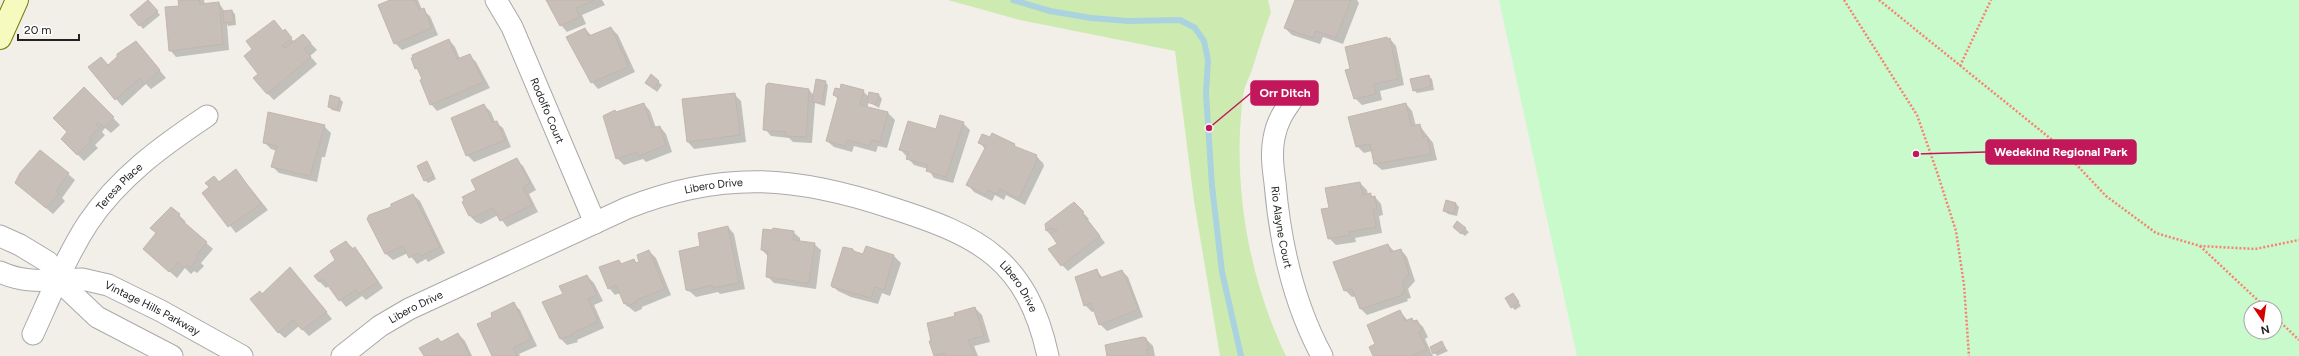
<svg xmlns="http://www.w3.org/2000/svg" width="2299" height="356" font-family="Figtree,sans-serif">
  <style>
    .grass { fill: #cdebb0 }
    .park { fill: #c8facc; fill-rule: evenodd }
    .shadow { fill: #0003 }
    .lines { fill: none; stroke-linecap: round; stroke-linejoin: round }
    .stream { stroke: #aad3df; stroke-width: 6 }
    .building { fill: #c7bfb8; stroke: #c4b6ab }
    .street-casing { stroke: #a9a9a9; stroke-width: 23 }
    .secondary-casing { stroke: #707d05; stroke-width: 24 }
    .path { stroke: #fa8072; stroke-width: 2.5; stroke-dasharray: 2 2; stroke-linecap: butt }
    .street { stroke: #fff; stroke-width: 21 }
    .secondary { stroke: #f7fabf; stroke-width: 22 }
    .labels { text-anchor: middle; stroke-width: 3.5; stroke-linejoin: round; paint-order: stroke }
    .street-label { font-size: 11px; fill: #222; stroke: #fff }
    .leader { fill: none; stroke: #c2185b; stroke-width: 1.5 }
    .callout-dot { fill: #c2185b; stroke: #fff; stroke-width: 1.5 }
    .callout { fill: #c2185b; stroke: #c2185b; stroke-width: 1.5 }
    .callout-label { font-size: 12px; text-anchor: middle; font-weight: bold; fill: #fff }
  </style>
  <rect width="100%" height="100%" fill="#f2efe9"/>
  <path class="grass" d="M948,0H1268L1271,12C1264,31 1258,50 1252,70C1249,78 1244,87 1243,96C1232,183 1248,277 1286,356H1220L1194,201L1175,51L1020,20Z"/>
  <path class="park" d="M1499,0H2299V356H1577ZM2251,308H2275V332H2251Z"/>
  <g class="shadow">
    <path d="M179,0H204L205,5L219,3L225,12L232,11L235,14L236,25L228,26L227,24L229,50L176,57L170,50L180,7Z"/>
    <path d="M392,0H418L422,10L430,16L438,35L402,50L395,43Z"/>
    <path d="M547,0H602L605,5L582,15L586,24L567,32L561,25Z"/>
    <path d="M1296,0H1357L1359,3L1343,44L1323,37L1320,44L1292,35L1285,28Z"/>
    <path d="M151,4L160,15L143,29L132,15Z"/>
    <path d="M611,28L618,35L635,72L598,89L592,82L585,29L592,36Z"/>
    <path d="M283,32L295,42L303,35L317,50L310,56L317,64L274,100L267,93L259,74Z"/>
    <path d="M1390,39L1396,46L1404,85L1380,91L1382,100L1362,105L1355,98L1351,70Z"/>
    <path d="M449,40L455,47L460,59L469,55L476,62L490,88L437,111L431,104L420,72L416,68Z"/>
    <path d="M142,49L166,78L151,89L146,84L122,106L90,67L108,65Z"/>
    <path d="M651,76L662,85L657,92L650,86Z"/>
    <path d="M1428,76L1432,79L1434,90L1417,93L1414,90Z"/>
    <path d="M825,82L828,85L825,106L815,103L812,143L793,142L789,138L771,136L765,129L809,90L814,95Z"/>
    <path d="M84,88L120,125L111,133L105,128L102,132L105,135L95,145L98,148L84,161L62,139L69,132Z"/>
    <path d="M863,91L869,97L870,93L879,95L882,99L879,108L869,102L867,108L888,113L895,120L887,148L878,146L876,152L854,146L852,152L834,147L827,141L838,99L834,95Z"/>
    <path d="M734,94L741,101L746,142L694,149L688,142Z"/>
    <path d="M340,99L343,102L340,112L332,110L329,107Z"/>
    <path d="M644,104L650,111L656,128L660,127L666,134L672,152L646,162L643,159L624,165L617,158L615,111L617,113Z"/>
    <path d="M1406,104L1412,111L1416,126L1419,125L1433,143L1437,160L1382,170L1375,164L1372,151L1364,153L1357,146Z"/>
    <path d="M484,105L491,112L495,122L503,128L511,147L474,162L467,155Z"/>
    <path d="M963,123L970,130L953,183L934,178L928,169L914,165L900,149L936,130Z"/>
    <path d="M324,126L331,133L325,157H322L317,182L279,173L273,167L277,151L271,149L264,142Z"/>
    <path d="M979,142L1014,145L1019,149L1036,156L1043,163L1044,166L1025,205L1006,195L1004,200L995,195L992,201L974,192L968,185L985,149Z"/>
    <path d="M516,160L523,166L536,190L529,194L538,212L507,227L498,215L481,224L476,222L470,216Z"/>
    <path d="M427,162L436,179L428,183L425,180Z"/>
    <path d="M236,170L268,210L236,233L203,193Z"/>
    <path d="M68,174L75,180L62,198L65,201L53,214L16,183Z"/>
    <path d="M1360,183L1367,190L1368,195L1375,197L1381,204L1383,215L1379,216L1382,233L1355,238L1356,242L1336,245L1329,238L1330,209Z"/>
    <path d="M413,195L420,201L445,253L428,262L426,259L417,264L408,253L393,260L386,254L369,219L393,208Z"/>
    <path d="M1074,203L1089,219L1088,220L1105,243L1068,271L1062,265L1058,244L1047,231L1046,225Z"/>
    <path d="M1456,204L1459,207L1457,216L1448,214L1444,211Z"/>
    <path d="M179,215L186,222L184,223L213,249L201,263L204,266L197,273L194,271L191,274L185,268L177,278L144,249Z"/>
    <path d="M1457,222L1469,232L1465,236L1457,230Z"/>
    <path d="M728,227L734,234L745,289L720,294L718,292L696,297L687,289L702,247Z"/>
    <path d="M793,232L800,238V242L814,244L821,250L816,289L774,283L767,276L769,257L762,250Z"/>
    <path d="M346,242L361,255L383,288L366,300L362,296L346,307L329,286L326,288L319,281L336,260Z"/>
    <path d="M1388,245L1395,252L1401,250L1407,257L1415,281L1408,289L1411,298L1407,299L1408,301L1367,315L1360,308L1356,296L1352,297L1345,290Z"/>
    <path d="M867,247L894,256L901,263L890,296L882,293L878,304L851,297L838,291L832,285L853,250L863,256Z"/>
    <path d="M649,251L656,258L671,295L642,307V309L635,312L625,304L620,293L615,295L609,288L619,261L622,265L634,260L637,264Z"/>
    <path d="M1096,270L1103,278L1122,271L1128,277L1143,317L1107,331L1100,324L1095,311L1092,312L1085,305Z"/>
    <path d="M296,275L332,319L309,336L299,326L285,338L278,332L262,295Z"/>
    <path d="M587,276L594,283L603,301L594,305L604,328L577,340L578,342L567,345L561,339L564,295Z"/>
    <path d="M1513,294L1521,306L1515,310L1512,307Z"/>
    <path d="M513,303L520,310L537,346L519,354L520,356H495L493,318Z"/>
    <path d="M975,308L982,315L990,342L974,346L978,356H936L933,352L956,317Z"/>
    <path d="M1400,311L1408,321H1417L1423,327L1428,337L1425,339L1433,356H1374L1377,344Z"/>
    <path d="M458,334L465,341L472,356H425L442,343Z"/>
    <path d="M1146,339L1153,346L1155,356H1108Z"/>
    <path d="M1442,343L1448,351L1437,356L1431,347Z"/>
  </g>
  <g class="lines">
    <path class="stream" d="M1013,0L1050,11L1091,18L1128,21L1180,20L1195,28L1204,41L1208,60L1206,94L1212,186L1222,272L1241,356"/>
  </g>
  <g class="building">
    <path d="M148,0L158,11L139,26L130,15Z"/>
    <path d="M178,0H199L200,4L219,2L223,44L169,51L165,7L179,6Z"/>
    <path d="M390,0H415L419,10L424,8L432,28L394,44L378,5Z"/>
    <path d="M546,0H595L576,8L580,17L560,26Z"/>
    <path d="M1295,0H1351L1336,38L1316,31L1313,38L1284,28Z"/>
    <path d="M232,10L234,22L224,23L223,11Z"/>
    <path d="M274,20L283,31L285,29L292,38L282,46L285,48L303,34L311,43L304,49L311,57L267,94L253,78L258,74L244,56L252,49L246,41Z"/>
    <path d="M611,27L623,54L624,53L628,67L591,83L566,37L585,28L589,36Z"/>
    <path d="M1387,37L1388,39L1390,38L1398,79L1374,84L1376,94L1354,99L1345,70L1350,69L1345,47Z"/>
    <path d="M449,39L457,59L470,54L484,82L430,105L420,80L422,79L417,68L415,69L411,58H413L412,55Z"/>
    <path d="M136,41L160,70L144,84L140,78L115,100L88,67L101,57L108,65L117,57V54Z"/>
    <path d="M651,74L659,81L654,89L645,83Z"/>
    <path d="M1429,75L1431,86L1413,91L1410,79Z"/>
    <path d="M816,79L826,81L822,103L812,102Z"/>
    <path d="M768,83L809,89L806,137L786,136L785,132L763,130L766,85Z"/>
    <path d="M841,84L864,90L860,105L888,112L880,142L871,140L870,146L847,140L845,146L826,141L838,97L833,95L835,88L840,89Z"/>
    <path d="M84,87L114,117L104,127L98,122L96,125L99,128L89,138L92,140L77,155L61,139L67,132L53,118Z"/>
    <path d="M869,92L879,94L876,105L867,102Z"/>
    <path d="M735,93L740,135L687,142L682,99Z"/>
    <path d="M330,95L340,98L337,110L328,107Z"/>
    <path d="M644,103L652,128L660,126L666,145L639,156L637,152L616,159L603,116L615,110L616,112Z"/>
    <path d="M1406,103L1411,126L1420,124L1423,137L1427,136L1431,154L1374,164L1370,144L1356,147L1348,117Z"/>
    <path d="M484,104L492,122L497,121L505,140L466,156L451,118Z"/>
    <path d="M268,112L325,125L310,176L271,167L277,146L263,143Z"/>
    <path d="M940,115L964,122L946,177L926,171L928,165L906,159L909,152L899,150L908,121L936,129Z"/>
    <path d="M992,133L1015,144L1014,146L1037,155L1036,157L1038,158L1019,199L1000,189L997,194L988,190L985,195L966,185L986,146L978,143L982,134L990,137Z"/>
    <path d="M40,150L69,173L56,191L59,194L46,208L15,183L20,173Z"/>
    <path d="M517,158L530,183L523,187L532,205L500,221L493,208L473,218L471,215L469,216L462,202L464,200L462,197L476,190L471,180Z"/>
    <path d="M427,161L434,176L424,181L417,166Z"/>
    <path d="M236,169L261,204L228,227L202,193L209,187L205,183L214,176L219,182Z"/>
    <path d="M1360,182L1363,195L1371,193V197L1375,196L1377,209H1373L1376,227L1349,232L1350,235L1328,239L1321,209L1329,208L1325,188Z"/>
    <path d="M413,194L440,247L421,256L418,253L409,258L403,246L385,254L367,219L369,215L391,207V204Z"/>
    <path d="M1446,200L1456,203L1454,213L1443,211Z"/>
    <path d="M1074,202L1084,212L1082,213L1100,236L1061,266L1048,249L1057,244L1051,234L1057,230L1050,228L1046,231L1045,224Z"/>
    <path d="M171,207L180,214L178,217L207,242L196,256L198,258L190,268L187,265L184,268L178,263L169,272L143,249L156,233L150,228Z"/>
    <path d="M1457,221L1466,228L1461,234L1453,227Z"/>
    <path d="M728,226L739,283L713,288L712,285L689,291L686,290L679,251L700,246L698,233Z"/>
    <path d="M773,228L794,231L793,240L815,243L809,283L796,282V281L766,277L768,251L761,250L763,229L772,230Z"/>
    <path d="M346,241L352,249L355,247L378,282L359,294L356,290L339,301L323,279L319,282L314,276L335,260L330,251Z"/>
    <path d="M1388,244L1391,252L1401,249L1409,274L1402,282L1405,291L1402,292L1403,295L1360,309L1352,289L1344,291L1333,262Z"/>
    <path d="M866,246L894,255L884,290L875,287L871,298L832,287L831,285L843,247L853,249V251L863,254Z"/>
    <path d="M649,250L665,289L636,300L637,302L627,306L626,303L624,304L616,285L608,289L599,267L619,260L621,264L634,259L636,263L639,262L637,255Z"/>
    <path d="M290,267L327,312L302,330L293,320L278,333L250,299L260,291L262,294Z"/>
    <path d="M1097,269L1100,278L1122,270L1138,307L1137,310L1099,325L1091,303L1084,306L1075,277Z"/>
    <path d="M587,275L597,295L588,299L598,321L572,334L573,335L560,339L542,302L563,294L559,286Z"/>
    <path d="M1513,293L1519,302L1511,308L1505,298Z"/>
    <path d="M514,302L531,339L513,348L517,356H492L477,324L492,317L491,313Z"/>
    <path d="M975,307L984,336L968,340L975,356H945L944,353L934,356L929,341H931L927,323L955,316L954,313Z"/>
    <path d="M1400,310L1405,321L1412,318L1413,321L1417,320L1422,330L1419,332L1427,349L1412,356H1373L1369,347L1375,344L1367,325Z"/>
    <path d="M458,333L470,356H424L419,348L438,338L441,342Z"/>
    <path d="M1143,337L1146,338L1149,350H1146L1148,356H1107L1105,345Z"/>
    <path d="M1442,341L1445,348L1433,354L1430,347Z"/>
  </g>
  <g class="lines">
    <g class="street-casing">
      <g id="street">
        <path id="s1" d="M496,0L512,27L595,223"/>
        <path id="s2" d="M1294,97C1284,111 1277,121 1274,138C1271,153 1273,168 1275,183C1280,242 1294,304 1322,356"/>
        <path id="s3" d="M0,236L20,245L48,262L58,280L82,279L108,285L161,311L242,356"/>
        <path d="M0,272C19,281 37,281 58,280L97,317L172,356"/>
        <path id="s4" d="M33,334C50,297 66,257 88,223C119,177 162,146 207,116"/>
        <path id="s5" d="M342,356L380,326L409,309L627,208C723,170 796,176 892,208C980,236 1027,260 1048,356"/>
      </g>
    </g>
    <g class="secondary-casing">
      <path id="secondary" d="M0,38L17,0"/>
    </g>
    <g class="path">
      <path d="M1844,0L1917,115L1937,172L1956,231L1964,285L1969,356"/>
      <path d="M1879,0L2056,143L2106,196L2156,233L2200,246L2255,249L2299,240"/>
      <path d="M1960,66L1991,0"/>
      <path d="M2200,246L2266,308"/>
      <path d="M2275,317L2299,340"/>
    </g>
    <use href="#street" class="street"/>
    <use href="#secondary" class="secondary"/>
  </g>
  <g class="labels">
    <g class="street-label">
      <text dy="4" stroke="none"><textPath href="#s1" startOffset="122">Rodolfo Court</textPath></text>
      <text dy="4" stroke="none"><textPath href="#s5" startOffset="412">Libero Drive</textPath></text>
      <text dy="4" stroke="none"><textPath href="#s4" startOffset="172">Teresa Place</textPath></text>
      <text dy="4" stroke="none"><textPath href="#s2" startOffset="136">Rio Alayne Court</textPath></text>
      <text dy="4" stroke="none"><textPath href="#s5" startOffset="747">Libero Drive</textPath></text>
      <text dy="4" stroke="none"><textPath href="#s5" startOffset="89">Libero Drive</textPath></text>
      <text dy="4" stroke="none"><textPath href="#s3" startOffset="176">Vintage Hills Parkway</textPath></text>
    </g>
  </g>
  <path class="leader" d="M1209 128L1251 93M1916 154L1986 152"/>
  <g class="callout-dot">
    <circle cx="1209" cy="128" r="4"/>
    <circle cx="1916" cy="154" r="4"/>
  </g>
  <g class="callout">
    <rect x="1251" y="81" width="67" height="24" rx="4"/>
    <rect x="1986" y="140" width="150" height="24" rx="4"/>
  </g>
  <g class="callout-label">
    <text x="1285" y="97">Orr Ditch</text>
    <text x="2061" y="156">Wedekind Regional Park</text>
  </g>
  <g transform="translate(2263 320) rotate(167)"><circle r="19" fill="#ffffff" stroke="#a7a7a7"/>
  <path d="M0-3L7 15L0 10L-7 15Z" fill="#d40000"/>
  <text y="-6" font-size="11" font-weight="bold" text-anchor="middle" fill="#222222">N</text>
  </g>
  <path d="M18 34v6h61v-6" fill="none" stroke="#222222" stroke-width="2"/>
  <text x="24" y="34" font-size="12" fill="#222222" stroke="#ffffff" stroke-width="3" paint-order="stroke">20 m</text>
</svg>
